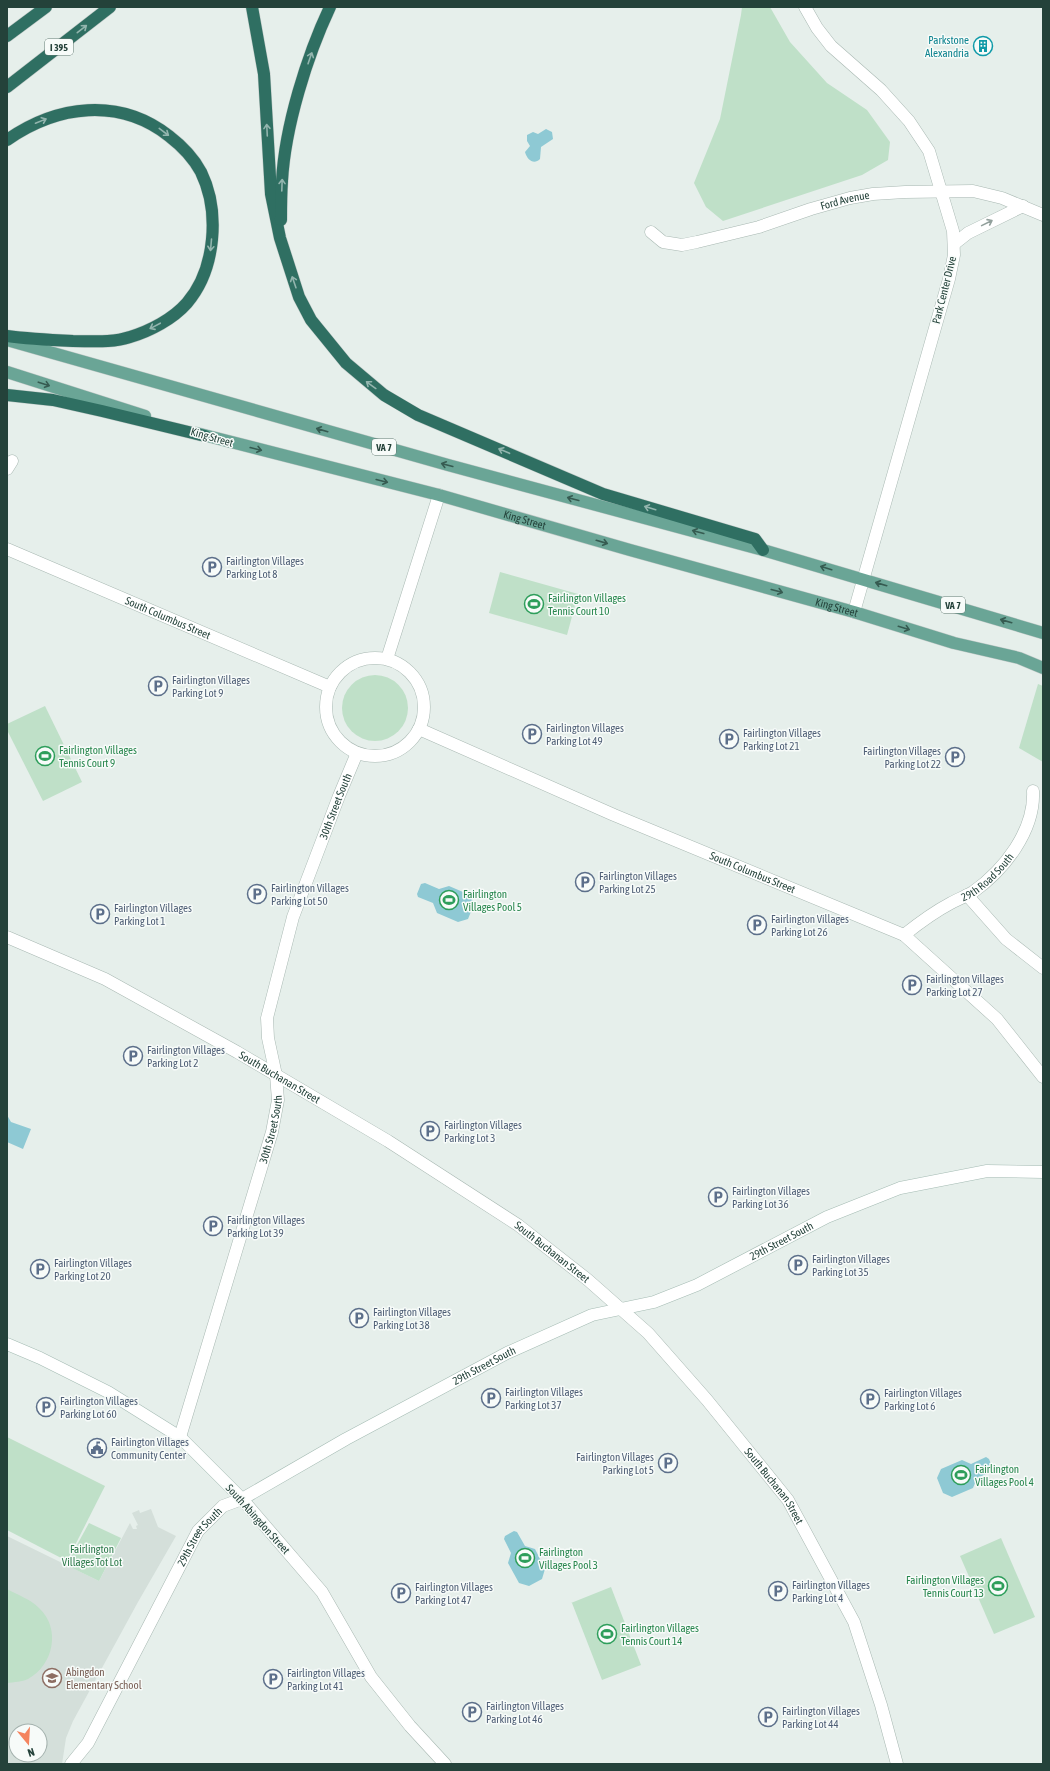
<svg xmlns="http://www.w3.org/2000/svg" width="1050" height="1771" font-family="'Asap Condensed',sans-serif">
  <style>
    .built { fill: #d4dfda; fill-rule: evenodd }
    .green { fill: #bfe0c8 }
    .water { fill: #8ec9d4 }
    .lines { fill: none; stroke-linecap: round; stroke-linejoin: round }
    .street-casing { stroke: #a8b8b2; stroke-width: 13 }
    .secondary-casing { stroke: #a4bbb3; stroke-width: 13 }
    .primary-casing { stroke: #c2cac8; stroke-width: 13 }
    .highway-casing { stroke: #c2cac8; stroke-width: 13 }
    .street { stroke: #fff; stroke-width: 12 }
    .secondary { stroke: #fff; stroke-width: 12 }
    .primary { stroke: #6aa596; stroke-width: 12 }
    .highway { stroke: #2f6f62; stroke-width: 12 }
    .oneway { stroke: #93b5ae }
    .oneway2 { stroke: #92a09c }
    .oneway3 { stroke: #365b51 }
    .labels { text-anchor: middle; stroke-width: 3; stroke-linejoin: round; paint-order: stroke }
    .shield { fill: #f7fbf9; stroke: #637a73; stroke-width: 1 }
    .shield-label { font-size: 10px; font-weight: bold; fill: #24423a }
    .culture-label { font-size: 11px; fill: #0d838f; stroke: #f7fbf9; text-anchor: end }
    .street-label { font-size: 11px; fill: #24423a; stroke: #f7fbf9 }
    .service-label { font-size: 11px; fill: #4e5e75; stroke: #f7fbf9; text-anchor: start }
    .leisure-label { font-size: 11px; fill: #27864d; stroke: #f7fbf9; text-anchor: start }
    .park-label { font-size: 11px; fill: #2d7a4b; stroke: #f7fbf9 }
    .education-label { font-size: 11px; fill: #785e54; stroke: #f7fbf9; text-anchor: start }
  </style>
  <rect width="100%" height="100%" fill="#e6efeb"/>
  <path class="built" d="M151,1509L158,1527L176,1536L138,1602L73,1721L66,1738L62,1764H7V1536L99,1581L130,1523L133,1529H137L136,1526L138,1525L132,1513L139,1510L140,1513ZM16,1731H40V1755H16Z"/>
  <g class="green">
    <path d="M742,7H770L790,42L827,83L867,110L890,142L888,160L862,175L723,221L706,207L694,183L720,119L741,15Z"/>
    <path d="M500,572L578,594L567,635L489,613Z"/>
    <circle cx="375" cy="708" r="33"/>
    <path d="M1038,684L1043,686V762L1019,748Z"/>
    <path d="M45,706L82,782L43,801L7,730V724Z"/>
    <path d="M7,1437L105,1486L67,1561L7,1530Z"/>
    <path d="M89,1523L121,1538L99,1581L66,1565Z"/>
    <path d="M1001,1538L1035,1617L994,1634L960,1556Z"/>
    <path d="M611,1587L641,1665L602,1680L572,1603H571Z"/>
    <path d="M7,1589C18,1595 30,1599 39,1608C61,1628 54,1665 28,1679C22,1682 14,1682 7,1683Z"/>
  </g>
  <g class="water">
    <path d="M546,129L552,132L553,139L541,147L540,159C534,165 527,160 525,152L530,146L527,141V135L533,132L538,134Z"/>
    <path d="M425,883L439,889L449,886L470,895L474,904L468,919L458,922L437,913L433,903L418,897L417,894L421,884Z"/>
    <path d="M7,1115L11,1122L31,1129L23,1149L7,1142Z"/>
    <path d="M986,1457L989,1459L993,1469L991,1472L977,1478L973,1488L952,1497L943,1493L937,1478L941,1469L962,1460L971,1464Z"/>
    <path d="M514,1531L517,1532L525,1546L535,1549L545,1569L542,1579L529,1586L519,1583L508,1563L511,1553L504,1539L505,1536Z"/>
  </g>
  <g class="lines">
    <g class="street-casing">
      <g id="street">
        <path d="M805,7L817,28L831,46L881,90L909,121L929,151L953,231L954,255L949,279L854,612"/>
        <path id="s1" d="M651,232L663,242L682,245L697,242L759,227L811,209L850,198L873,194L905,192L973,191L1002,198L1043,215"/>
        <path d="M954,244L968,233L1023,206"/>
        <path d="M7,469L12,461"/>
        <path id="s2" d="M7,549L330,687"/>
        <circle cx="375" cy="707" r="49"/>
        <path d="M387,659L439,495"/>
        <path id="s3" d="M419,729L614,815L904,935L997,1019L1043,1077"/>
        <path d="M967,895L1006,939L1043,968"/>
        <path id="s4" d="M904,935C919,923 934,912 951,903C958,899 967,896 973,892C1004,870 1035,831 1033,791"/>
        <path id="s5" d="M7,937L105,979L237,1052L388,1141L518,1225L588,1280L648,1333L707,1400L788,1500L854,1622L881,1705L897,1764"/>
        <path id="s6" d="M180,1437L272,1132L278,1100L276,1075L268,1038L267,1018L293,917L339,796L357,753"/>
        <path id="s7" d="M71,1764L88,1743L198,1531L223,1506L242,1499L322,1592L371,1677L410,1726L445,1764"/>
      </g>
    </g>
    <g class="secondary-casing">
      <g id="secondary">
        <path id="s8" d="M7,1344L40,1358L108,1392L180,1437L242,1499L346,1439L507,1353L592,1315L654,1302L697,1285L827,1217L900,1188L987,1171L1043,1172"/>
      </g>
    </g>
    <g class="primary-casing">
      <g id="primary">
        <path d="M7,340L448,465L763,550L1043,633"/>
        <path d="M7,372L145,416"/>
        <path id="s9" d="M196,433L439,495L630,550L854,612L954,643L1019,658L1043,668"/>
      </g>
    </g>
    <g class="highway-casing">
      <g id="highway">
        <path d="M252,7L264,74L271,194L280,238L299,297L311,320L346,363L384,395L418,415L603,494L755,539L763,550"/>
        <path d="M7,36L46,7"/>
        <path d="M7,87L110,7"/>
        <path d="M7,140C57,105 119,97 169,136C182,146 193,157 201,172C220,211 216,269 187,303C173,319 150,331 130,337C112,343 92,341 73,341C51,340 29,339 7,336"/>
        <path d="M281,220C281,207 281,194 282,181C285,126 307,56 330,7"/>
        <path d="M7,395L53,400L102,411L205,436"/>
      </g>
    </g>
    <use href="#street" class="street"/>
    <use href="#secondary" class="secondary"/>
    <use href="#primary" class="primary"/>
    <use href="#highway" class="highway"/>
  </g>
  <defs><path id="oneway-shaft" d="M-6 0H5M1.5-3L5.5 0L1.5 3" fill="none" stroke-width="1.6" stroke-linecap="round" stroke-linejoin="round"/></defs>
  <g class="oneway">
    <use href="#oneway-shaft" transform="translate(82 29) rotate(-38)"/>
    <use href="#oneway-shaft" transform="translate(310 58) rotate(-71)"/>
    <use href="#oneway-shaft" transform="translate(41 121) rotate(-22)"/>
    <use href="#oneway-shaft" transform="translate(267 130) rotate(-93)"/>
    <use href="#oneway-shaft" transform="translate(164 132) rotate(37)"/>
    <use href="#oneway-shaft" transform="translate(282 185) rotate(-88)"/>
    <use href="#oneway-shaft" transform="translate(211 245) rotate(95)"/>
    <use href="#oneway-shaft" transform="translate(294 282) rotate(-109)"/>
    <use href="#oneway-shaft" transform="translate(155 326) rotate(152)"/>
    <use href="#oneway-shaft" transform="translate(371 385) rotate(-144)"/>
    <use href="#oneway-shaft" transform="translate(504 451) rotate(-157)"/>
    <use href="#oneway-shaft" transform="translate(650 508) rotate(-163)"/>
  </g>
  <use class="oneway2" href="#oneway-shaft" transform="translate(987 223) rotate(-26)"/>
  <g class="oneway3">
    <use href="#oneway-shaft" transform="translate(44 384) rotate(18)"/>
    <use href="#oneway-shaft" transform="translate(322 430) rotate(-164)"/>
    <use href="#oneway-shaft" transform="translate(256 449) rotate(14)"/>
    <use href="#oneway-shaft" transform="translate(447 465) rotate(-165)"/>
    <use href="#oneway-shaft" transform="translate(382 481) rotate(14)"/>
    <use href="#oneway-shaft" transform="translate(573 499) rotate(-165)"/>
    <use href="#oneway-shaft" transform="translate(698 532) rotate(-165)"/>
    <use href="#oneway-shaft" transform="translate(602 542) rotate(16)"/>
    <use href="#oneway-shaft" transform="translate(826 568) rotate(-163)"/>
    <use href="#oneway-shaft" transform="translate(881 584) rotate(-164)"/>
    <use href="#oneway-shaft" transform="translate(777 591) rotate(15)"/>
    <use href="#oneway-shaft" transform="translate(1006 621) rotate(-164)"/>
    <use href="#oneway-shaft" transform="translate(904 628) rotate(17)"/>
  </g>
  <defs>
    <g id="building-ring" transform="scale(1)"><circle r="9.5" fill="#f7fbf9" stroke="#0f9aa8" stroke-width="1.5"/><path d="M-4-6H4V6H1V3H-1V6H-4ZM-2.5-4.3h1.7v1.8h-1.7ZM.8-4.3h1.7v1.8H.8ZM-2.5-1h1.7V.8h-1.7ZM.8-1h1.7V.8H.8Z" fill="#0f9aa8"/></g>
    <g id="parking-ring" transform="scale(1)"><circle r="9.5" fill="#f7fbf9" stroke="#5c6f8a" stroke-width="1.5"/><path d="M-3.5-5.5H1a3.5 3.5 0 0 1 0 7H-1V5.5H-3.5ZM-1-3.4V-.6H.8a1.4 1.4 0 0 0 0-2.8Z" fill="#5c6f8a"/></g>
    <g id="stadium-ring" transform="scale(1)"><circle r="9.5" fill="#f7fbf9" stroke="#2e9e5b" stroke-width="1.5"/><path d="M0-5a6.5 5 0 1 0 0 10a6.5 5 0 1 0 0-10ZM-3.5-1.8h7v3.6h-7Z" fill="#2e9e5b"/></g>
    <g id="civic-ring" transform="scale(1)"><circle r="9.5" fill="#f7fbf9" stroke="#5c6f8a" stroke-width="1.5"/><path d="M-.6-6.5H3V-4.5H.6V-3L4-1V1h2V6H-6V1h2V-1L-.6-3ZM-1.2 2.5V6h2.4V2.5Z" fill="#5c6f8a"/></g>
    <g id="school-ring" transform="scale(1)"><circle r="9.5" fill="#f7fbf9" stroke="#8d6e63" stroke-width="1.5"/><path d="M0-5L7-2L0 1L-7-2ZM-4 1L0 2.5L4 1V4Q0 6-4 4Z" fill="#8d6e63"/></g>
  </defs>
  <g fill-rule="evenodd">
    <use href="#building-ring" x="983" y="46"/>
    <use href="#parking-ring" x="212" y="567"/>
    <use href="#stadium-ring" x="534" y="604"/>
    <use href="#parking-ring" x="158" y="686"/>
    <use href="#parking-ring" x="532" y="734"/>
    <use href="#parking-ring" x="729" y="739"/>
    <use href="#stadium-ring" x="45" y="756"/>
    <use href="#parking-ring" x="955" y="757"/>
    <use href="#parking-ring" x="585" y="882"/>
    <use href="#parking-ring" x="257" y="894"/>
    <use href="#stadium-ring" x="449" y="900"/>
    <use href="#parking-ring" x="100" y="914"/>
    <use href="#parking-ring" x="757" y="925"/>
    <use href="#parking-ring" x="912" y="985"/>
    <use href="#parking-ring" x="133" y="1056"/>
    <use href="#parking-ring" x="430" y="1131"/>
    <use href="#parking-ring" x="718" y="1197"/>
    <use href="#parking-ring" x="213" y="1226"/>
    <use href="#parking-ring" x="798" y="1265"/>
    <use href="#parking-ring" x="40" y="1269"/>
    <use href="#parking-ring" x="359" y="1318"/>
    <use href="#parking-ring" x="491" y="1398"/>
    <use href="#parking-ring" x="870" y="1399"/>
    <use href="#parking-ring" x="46" y="1407"/>
    <use href="#civic-ring" x="97" y="1448"/>
    <use href="#parking-ring" x="668" y="1463"/>
    <use href="#stadium-ring" x="961" y="1475"/>
    <use href="#stadium-ring" x="525" y="1558"/>
    <use href="#stadium-ring" x="998" y="1586"/>
    <use href="#parking-ring" x="778" y="1591"/>
    <use href="#parking-ring" x="401" y="1593"/>
    <use href="#stadium-ring" x="607" y="1634"/>
    <use href="#school-ring" x="52" y="1678"/>
    <use href="#parking-ring" x="273" y="1679"/>
    <use href="#parking-ring" x="472" y="1712"/>
    <use href="#parking-ring" x="768" y="1717"/>
  </g>
  <g class="labels">
    <g class="shield">
      <rect x="45" y="39" width="28" height="16" rx="3"/>
      <rect x="372" y="439" width="24" height="16" rx="3"/>
      <rect x="941" y="597" width="24" height="16" rx="3"/>
    </g>
    <g class="shield-label">
      <text x="59" y="51">I 395</text>
      <text x="384" y="451">VA 7</text>
      <text x="953" y="609">VA 7</text>
    </g>
    <g class="culture-label">
      <text x="969" y="44">Parkstone<tspan x="969" dy="13">Alexandria</tspan></text>
    </g>
    <g class="street-label">
      <text dy="4" stroke="none"><textPath href="#s1" startOffset="204">Ford Avenue</textPath></text>
      <text transform="translate(944 290) rotate(-76)" y="4">Park Center Drive</text>
      <text transform="translate(212 437) rotate(16)" y="4">King Street</text>
      <text dy="4" stroke="none"><textPath href="#s9" startOffset="340">King Street</textPath></text>
      <text dy="4" stroke="none"><textPath href="#s9" startOffset="664">King Street</textPath></text>
      <text dy="4" stroke="none"><textPath href="#s2" startOffset="175">South Columbus Street</textPath></text>
      <text dy="4" stroke="none"><textPath href="#s6" startOffset="657">30th Street South</textPath></text>
      <text dy="4" stroke="none"><textPath href="#s3" startOffset="363">South Columbus Street</textPath></text>
      <text dy="4" stroke="none"><textPath href="#s4" startOffset="102">29th Road South</textPath></text>
      <text dy="4" stroke="none"><textPath href="#s5" startOffset="307">South Buchanan Street</textPath></text>
      <text dy="4" stroke="none"><textPath href="#s6" startOffset="321">30th Street South</textPath></text>
      <text dy="4" stroke="none"><textPath href="#s8" startOffset="885">29th Street South</textPath></text>
      <text dy="4" stroke="none"><textPath href="#s5" startOffset="631">South Buchanan Street</textPath></text>
      <text dy="4" stroke="none"><textPath href="#s8" startOffset="561">29th Street South</textPath></text>
      <text dy="4" stroke="none"><textPath href="#s5" startOffset="955">South Buchanan Street</textPath></text>
      <text transform="translate(258 1519) rotate(48)" y="4">South Abingdon Street</text>
      <text dy="4" stroke="none"><textPath href="#s7" startOffset="262">29th Street South</textPath></text>
    </g>
    <g class="service-label">
      <text x="226" y="565">Fairlington Villages<tspan x="226" dy="13">Parking Lot 8</tspan></text>
      <text x="172" y="684">Fairlington Villages<tspan x="172" dy="13">Parking Lot 9</tspan></text>
      <text x="546" y="732">Fairlington Villages<tspan x="546" dy="13">Parking Lot 49</tspan></text>
      <text x="743" y="737">Fairlington Villages<tspan x="743" dy="13">Parking Lot 21</tspan></text>
      <text x="941" y="755" text-anchor="end">Fairlington Villages<tspan x="941" dy="13">Parking Lot 22</tspan></text>
      <text x="599" y="880">Fairlington Villages<tspan x="599" dy="13">Parking Lot 25</tspan></text>
      <text x="271" y="892">Fairlington Villages<tspan x="271" dy="13">Parking Lot 50</tspan></text>
      <text x="114" y="912">Fairlington Villages<tspan x="114" dy="13">Parking Lot 1</tspan></text>
      <text x="771" y="923">Fairlington Villages<tspan x="771" dy="13">Parking Lot 26</tspan></text>
      <text x="926" y="983">Fairlington Villages<tspan x="926" dy="13">Parking Lot 27</tspan></text>
      <text x="147" y="1054">Fairlington Villages<tspan x="147" dy="13">Parking Lot 2</tspan></text>
      <text x="444" y="1129">Fairlington Villages<tspan x="444" dy="13">Parking Lot 3</tspan></text>
      <text x="732" y="1195">Fairlington Villages<tspan x="732" dy="13">Parking Lot 36</tspan></text>
      <text x="227" y="1224">Fairlington Villages<tspan x="227" dy="13">Parking Lot 39</tspan></text>
      <text x="812" y="1263">Fairlington Villages<tspan x="812" dy="13">Parking Lot 35</tspan></text>
      <text x="54" y="1267">Fairlington Villages<tspan x="54" dy="13">Parking Lot 20</tspan></text>
      <text x="373" y="1316">Fairlington Villages<tspan x="373" dy="13">Parking Lot 38</tspan></text>
      <text x="505" y="1396">Fairlington Villages<tspan x="505" dy="13">Parking Lot 37</tspan></text>
      <text x="884" y="1397">Fairlington Villages<tspan x="884" dy="13">Parking Lot 6</tspan></text>
      <text x="60" y="1405">Fairlington Villages<tspan x="60" dy="13">Parking Lot 60</tspan></text>
      <text x="111" y="1446">Fairlington Villages<tspan x="111" dy="13">Community Center</tspan></text>
      <text x="654" y="1461" text-anchor="end">Fairlington Villages<tspan x="654" dy="13">Parking Lot 5</tspan></text>
      <text x="792" y="1589">Fairlington Villages<tspan x="792" dy="13">Parking Lot 4</tspan></text>
      <text x="415" y="1591">Fairlington Villages<tspan x="415" dy="13">Parking Lot 47</tspan></text>
      <text x="287" y="1677">Fairlington Villages<tspan x="287" dy="13">Parking Lot 41</tspan></text>
      <text x="486" y="1710">Fairlington Villages<tspan x="486" dy="13">Parking Lot 46</tspan></text>
      <text x="782" y="1715">Fairlington Villages<tspan x="782" dy="13">Parking Lot 44</tspan></text>
    </g>
    <g class="leisure-label">
      <text x="548" y="602">Fairlington Villages<tspan x="548" dy="13">Tennis Court 10</tspan></text>
      <text x="59" y="754">Fairlington Villages<tspan x="59" dy="13">Tennis Court 9</tspan></text>
      <text x="463" y="898">Fairlington<tspan x="463" dy="13">Villages Pool 5</tspan></text>
      <text x="975" y="1473">Fairlington<tspan x="975" dy="13">Villages Pool 4</tspan></text>
      <text x="539" y="1556">Fairlington<tspan x="539" dy="13">Villages Pool 3</tspan></text>
      <text x="984" y="1584" text-anchor="end">Fairlington Villages<tspan x="984" dy="13">Tennis Court 13</tspan></text>
      <text x="621" y="1632">Fairlington Villages<tspan x="621" dy="13">Tennis Court 14</tspan></text>
    </g>
    <g class="park-label">
      <text x="92" y="1553">Fairlington<tspan x="92" dy="13">Villages Tot Lot</tspan></text>
    </g>
    <g class="education-label">
      <text x="66" y="1676">Abingdon<tspan x="66" dy="13">Elementary School</tspan></text>
    </g>
  </g>
  <rect width="1050" height="1771" fill="none" stroke="#24423a" stroke-width="16"/>
  <g transform="translate(28 1743) rotate(162)"><circle r="19" fill="#f7fbf9" stroke="#a3b1ad"/>
  <path d="M0-3L7 15L0 10L-7 15Z" fill="#f4845f"/>
  <text y="-6" font-size="11" font-weight="bold" text-anchor="middle" fill="#24423a">N</text>
  </g>
</svg>
